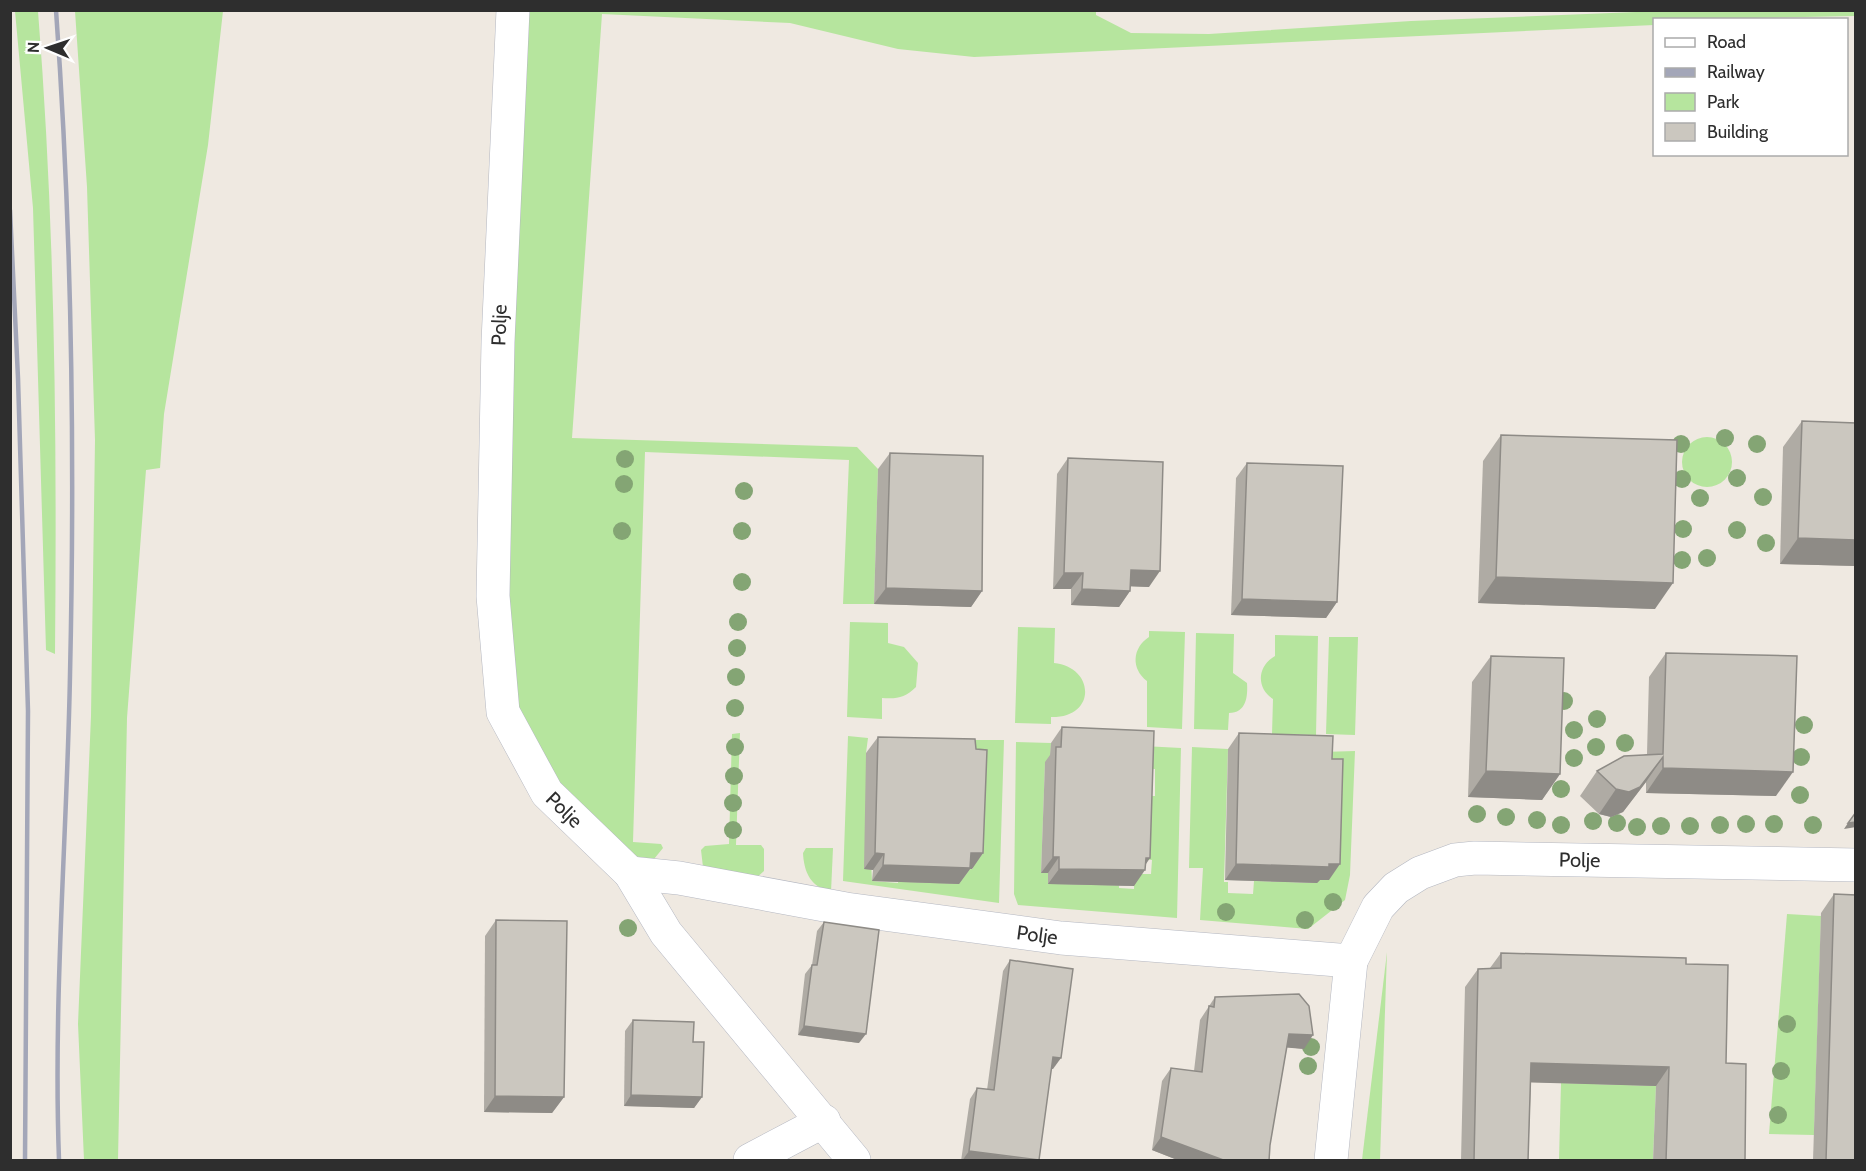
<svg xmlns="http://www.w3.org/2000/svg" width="1866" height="1171" font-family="Cabin,sans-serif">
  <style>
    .green { fill: #b6e59e }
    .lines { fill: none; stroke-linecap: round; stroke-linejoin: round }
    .minor-casing { stroke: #b4b7c1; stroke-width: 34 }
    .minor { stroke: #fff; stroke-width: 33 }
    .rail { stroke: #a3a6b8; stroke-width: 4.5 }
    .tree { fill: #84a574 }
    .wall { fill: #afaba4 }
    .shaded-wall { fill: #8e8b86 }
    .building { fill: #cbc7bf; stroke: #8e8b86; stroke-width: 1.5 }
    .labels { text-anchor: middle; stroke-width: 6; stroke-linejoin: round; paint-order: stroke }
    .street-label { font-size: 20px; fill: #2e2e2e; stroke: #fff }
  </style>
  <rect width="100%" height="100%" fill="#efe9e1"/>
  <g class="green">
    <path d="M1096,10V15L1131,33L1209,34L1411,21L1661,11H1855V16L1654,20V25L974,57L898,49L790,23L602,14L572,438L857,447L878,469L874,604H843L849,460L645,452L633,842L661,844L663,848L654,859L632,856L558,782L518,706L506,588L509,435L527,11Z"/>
    <path d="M15,11H38C55,225 57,439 55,654L46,650L33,208Z"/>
    <path d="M75,11H223L208,145L164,414L160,468L146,470L127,718L118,1160H84L78,1024L91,716L95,440L87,187Z"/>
    <circle cx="1707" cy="462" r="25"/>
    <path d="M850,622L888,623V643L904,647L918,663L916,687C905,698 897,699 882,698V719L847,717Z"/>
    <path d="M1018,627L1055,628L1054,663C1095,667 1097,718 1051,717V724L1015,723Z"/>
    <path d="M1149,631L1185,632L1182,729L1147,727V681C1131,669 1132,648 1149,637Z"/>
    <path d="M1196,633L1234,634L1233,673L1247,683C1248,697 1246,713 1229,713L1228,730L1194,729Z"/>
    <path d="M1275,635L1318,636L1316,735L1272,734L1273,699C1256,688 1257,666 1275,656Z"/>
    <path d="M1329,637H1358L1355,735L1326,734Z"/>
    <path d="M740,733L736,845H761L764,849V871L755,879L703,867L701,850L705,846L729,844L732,734Z"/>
    <path d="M848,736L868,738L866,753L872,881L898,883L899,870L973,869L968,740H1004L999,903L843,881Z"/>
    <path d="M1016,742L1051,743L1050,763H1045L1041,873H1048V884L1119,875V888L1134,889V874H1151L1152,860L1139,859L1141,796H1155V769L1142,768L1143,746L1181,748L1177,918L1018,905L1014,894Z"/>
    <path d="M1192,747L1228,749L1224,882H1228V893L1253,894L1254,881L1317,883L1322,752L1355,751L1350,875L1345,900L1308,929L1200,920L1203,868H1189Z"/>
    <path d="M806,848H833L831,892C811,887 804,873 803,853Z"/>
    <path d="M1787,914L1821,916L1814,1135L1769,1134Z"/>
    <path d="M1387,952L1380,1160H1362Z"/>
    <path d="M1561,1083L1656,1086L1653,1160H1559Z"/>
  </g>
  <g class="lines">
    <g class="minor-casing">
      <g id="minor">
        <path id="s1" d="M513,10L498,342L493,596L503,712L547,793L630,873L666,933L854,1160"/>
        <path id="s2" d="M630,873L679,878L846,909L1061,938L1351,961"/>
        <path d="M750,1160L824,1121"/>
        <path id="s3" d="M1331,1160L1351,961L1378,907L1396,888L1420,873L1455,860L1475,858L1856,865"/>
      </g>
    </g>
    <use href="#minor" class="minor"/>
    <g class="rail">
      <path d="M56,10C72,232 75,454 70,675C67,837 53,998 59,1160"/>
      <path d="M10,210L18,378L28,711L25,1160"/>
    </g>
  </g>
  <g class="tree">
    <circle cx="1725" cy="438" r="9"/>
    <circle cx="1681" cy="444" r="9"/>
    <circle cx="1757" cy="444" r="9"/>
    <circle cx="625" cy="459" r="9"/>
    <circle cx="1737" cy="478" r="9"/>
    <circle cx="1682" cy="479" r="9"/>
    <circle cx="624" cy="484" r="9"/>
    <circle cx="744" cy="491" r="9"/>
    <circle cx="1763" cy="497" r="9"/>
    <circle cx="1700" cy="498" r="9"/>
    <circle cx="1683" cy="529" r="9"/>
    <circle cx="1737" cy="530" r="9"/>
    <circle cx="622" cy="531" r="9"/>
    <circle cx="742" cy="531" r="9"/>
    <circle cx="1766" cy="543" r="9"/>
    <circle cx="1707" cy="558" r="9"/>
    <circle cx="1682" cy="560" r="9"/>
    <circle cx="742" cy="582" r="9"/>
    <circle cx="738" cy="622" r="9"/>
    <circle cx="737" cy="648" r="9"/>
    <circle cx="736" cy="677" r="9"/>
    <circle cx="1564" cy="701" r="9"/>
    <circle cx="735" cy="708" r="9"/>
    <circle cx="1597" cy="719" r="9"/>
    <circle cx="1804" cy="725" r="9"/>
    <circle cx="1574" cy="730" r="9"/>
    <circle cx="1625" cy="743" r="9"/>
    <circle cx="735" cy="747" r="9"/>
    <circle cx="1596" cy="747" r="9"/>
    <circle cx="1801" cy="757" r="9"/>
    <circle cx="1574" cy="758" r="9"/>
    <circle cx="734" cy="776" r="9"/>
    <circle cx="1561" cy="789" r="9"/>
    <circle cx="1800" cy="795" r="9"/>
    <circle cx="733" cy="803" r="9"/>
    <circle cx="1477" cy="814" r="9"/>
    <circle cx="1506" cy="817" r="9"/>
    <circle cx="1537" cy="820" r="9"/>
    <circle cx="1593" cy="821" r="9"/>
    <circle cx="1617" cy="823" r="9"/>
    <circle cx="1746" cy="824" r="9"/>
    <circle cx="1774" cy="824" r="9"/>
    <circle cx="1561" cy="825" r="9"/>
    <circle cx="1720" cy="825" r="9"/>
    <circle cx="1813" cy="825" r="9"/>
    <circle cx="1661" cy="826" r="9"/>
    <circle cx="1690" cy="826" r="9"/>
    <circle cx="1637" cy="827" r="9"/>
    <circle cx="733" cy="830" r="9"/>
    <circle cx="1333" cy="902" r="9"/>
    <circle cx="1226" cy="912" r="9"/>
    <circle cx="1305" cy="920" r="9"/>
    <circle cx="628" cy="928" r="9"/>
    <circle cx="1787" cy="1024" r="9"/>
    <circle cx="1311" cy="1047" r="9"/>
    <circle cx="1308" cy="1066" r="9"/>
    <circle cx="1781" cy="1071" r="9"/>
    <circle cx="1778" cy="1115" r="9"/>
  </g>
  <g class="wall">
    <path d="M1802,421L1856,423V566L1780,564L1783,447Z"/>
    <path d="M1501,435L1655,609L1478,603L1483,461Z"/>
    <path d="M890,453L982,591L971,607L874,604L878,469Z"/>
    <path d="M1068,458L1149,587L1130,586V591L1119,607L1071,605V589H1053L1057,474Z"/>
    <path d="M1247,463L1337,602L1326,618L1231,615L1236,478Z"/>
    <path d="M1666,653L1776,796L1646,793V782L1623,812L1611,817L1599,814L1580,796L1597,771L1647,754L1649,677Z"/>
    <path d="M1491,656L1560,774L1542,800L1468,797L1472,682Z"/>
    <path d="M1062,727L1145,865L1134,886L1048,884V873H1041L1045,762L1050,755L1051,743Z"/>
    <path d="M1239,733L1329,880H1320L1317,883L1225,880L1228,749Z"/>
    <path d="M878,737L983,853L972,869H970L959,884L872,881L873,870L864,869L866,753Z"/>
    <path d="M1834,894L1856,1161H1813L1821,913Z"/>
    <path d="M496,920L564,1097L552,1113L484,1112L485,936Z"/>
    <path d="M824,922L859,1043L798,1035L805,974L812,965L817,931Z"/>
    <path d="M1501,953L1686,964L1726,1063L1745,1161H1653L1656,1086L1531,1082L1528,1161H1461L1465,987L1478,969L1490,968Z"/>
    <path d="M1010,960L1053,1069H1051L1039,1161H961L970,1099L977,1088L987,1090L1003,971Z"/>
    <path d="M1215,997L1304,1049L1287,1047L1270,1145L1269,1161H1180L1152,1150L1162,1081L1171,1068L1194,1071L1200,1020Z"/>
    <path d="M633,1020L693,1042L702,1097L694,1108L624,1106L625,1031Z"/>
  </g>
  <g class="shaded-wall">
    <path d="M1798,538L1856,540V566L1780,564Z"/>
    <path d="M1131,570L1160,571L1149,587L1120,586Z"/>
    <path d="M1064,573H1083L1071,589H1053Z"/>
    <path d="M1496,577L1673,583L1655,609L1478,603Z"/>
    <path d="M886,588L982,591L971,607L874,604Z"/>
    <path d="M1082,589L1130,591L1119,607L1071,605Z"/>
    <path d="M1242,599L1337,602L1326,618L1231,615Z"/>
    <path d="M1663,757L1646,782L1623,812L1611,817L1599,814L1616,789Z"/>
    <path d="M1663,768L1793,772L1776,796L1646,793Z"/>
    <path d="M1486,771L1560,774L1542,800L1468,797Z"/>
    <path d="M1856,822V827L1844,829L1848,823Z"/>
    <path d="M875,853L884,854L873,870L864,869Z"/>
    <path d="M971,853H983L972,869H970L959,884L872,881L883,865Z"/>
    <path d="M1053,857H1059L1048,873H1041Z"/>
    <path d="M1146,858H1150L1142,870H1145L1134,886L1048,884L1059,869Z"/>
    <path d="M1236,864H1340L1329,880H1320L1317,883L1225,880Z"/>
    <path d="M804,1026L866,1034L859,1043L798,1035Z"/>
    <path d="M1289,1034L1313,1035L1304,1049L1280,1047Z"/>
    <path d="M1053,1057L1061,1058L1053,1069L1045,1068Z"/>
    <path d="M1531,1063L1669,1067L1656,1086L1518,1082Z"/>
    <path d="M631,1095L702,1097L694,1108L624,1106Z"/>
    <path d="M495,1096L564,1097L552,1113L484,1112Z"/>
    <path d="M1161,1137L1226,1161H1180L1152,1150Z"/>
    <path d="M969,1151L1039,1161H962Z"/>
  </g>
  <g class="building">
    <path d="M1802,421L1856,423V540L1798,538Z"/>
    <path d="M1501,435L1677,440L1673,583L1496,577Z"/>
    <path d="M890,453L983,456L982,591L886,588Z"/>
    <path d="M1068,458L1163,462L1160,571L1131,570L1130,591L1082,589L1083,573H1064Z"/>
    <path d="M1247,463L1343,466L1337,602L1242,599Z"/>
    <path d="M1666,653L1797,656L1793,772L1663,768V757L1640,787L1629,792L1616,789L1597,771L1624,756L1663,754Z"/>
    <path d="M1491,656L1564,658L1560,774L1486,771Z"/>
    <path d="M1062,727L1154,731L1150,858H1146L1145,870L1059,869V857H1053L1056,747H1061Z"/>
    <path d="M1239,733L1333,736L1332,759H1343L1340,864H1329V867L1236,864Z"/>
    <path d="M878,737L975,739L976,749L987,750L983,853H971L970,868L883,865L884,854L875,853Z"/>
    <path d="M1856,812V822L1848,823Z"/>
    <path d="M1834,894L1856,895V1161H1826Z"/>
    <path d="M496,920L567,921L564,1097L495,1096Z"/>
    <path d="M824,922L879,930L866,1034L804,1026L812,965H817Z"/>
    <path d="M1501,953L1686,958V964L1728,965L1726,1063L1746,1064L1745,1161H1666L1669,1067L1531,1063L1528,1161H1474L1478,969L1501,968Z"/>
    <path d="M1010,960L1073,969L1061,1058L1053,1057L1039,1160L969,1151L977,1088L994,1090Z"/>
    <path d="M1299,994L1309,1006L1313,1035L1289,1034L1270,1145L1269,1161H1226L1161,1137L1171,1068L1202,1072L1209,1006L1214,1007L1215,997Z"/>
    <path d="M633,1020L694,1022L693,1042H704L702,1097L631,1095Z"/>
  </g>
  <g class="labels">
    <g class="street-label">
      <text transform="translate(499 325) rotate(-88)" y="7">Polje</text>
      <text dy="7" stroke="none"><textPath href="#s1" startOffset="819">Polje</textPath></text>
      <text dy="7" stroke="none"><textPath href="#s3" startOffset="477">Polje</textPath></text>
      <text dy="7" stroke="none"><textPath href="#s2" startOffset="412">Polje</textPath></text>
    </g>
  </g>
  <rect width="1866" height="1171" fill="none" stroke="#2e2e2e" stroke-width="24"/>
  <rect x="1653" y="18" width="195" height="138" fill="#ffffff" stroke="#ababab" stroke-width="1.5"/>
  <rect x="1665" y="38" width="30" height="9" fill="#ffffff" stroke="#ababab" stroke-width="1.5"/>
  <text x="1707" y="48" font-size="18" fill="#2e2e2e">Road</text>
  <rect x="1665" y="68" width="30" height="9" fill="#a3a6b8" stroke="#ababab" stroke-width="1.5"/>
  <text x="1707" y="78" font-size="18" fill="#2e2e2e">Railway</text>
  <rect x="1665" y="93" width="30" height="18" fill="#b6e59e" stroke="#ababab" stroke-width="1.5"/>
  <text x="1707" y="108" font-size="18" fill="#2e2e2e">Park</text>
  <rect x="1665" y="123" width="30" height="18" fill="#cbc7bf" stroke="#ababab" stroke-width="1.5"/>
  <text x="1707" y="138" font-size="18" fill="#2e2e2e">Building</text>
  <g transform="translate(48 48) rotate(272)" stroke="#ffffff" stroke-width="4.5" paint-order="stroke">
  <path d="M0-4.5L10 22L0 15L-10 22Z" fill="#2e2e2e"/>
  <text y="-9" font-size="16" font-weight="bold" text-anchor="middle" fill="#2e2e2e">N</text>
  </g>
</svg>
